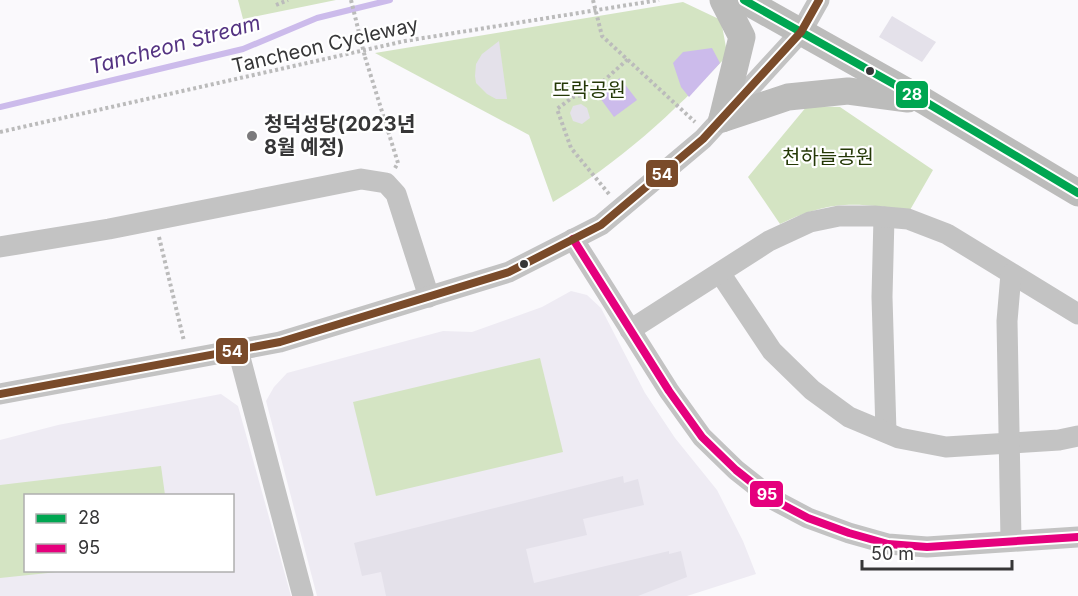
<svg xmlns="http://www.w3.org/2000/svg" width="1078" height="596" font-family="Inter,'Noto Sans KR',sans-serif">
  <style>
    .built { fill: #eeebf3; fill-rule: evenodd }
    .green { fill: #d4e4c3 }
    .water { fill: #ccbbeb }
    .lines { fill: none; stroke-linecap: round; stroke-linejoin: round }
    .stream { stroke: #ccbbeb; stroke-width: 6 }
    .building { fill: #e4e1ea }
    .path { stroke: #bbb; stroke-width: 4; stroke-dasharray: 3 3; stroke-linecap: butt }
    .minor { stroke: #c3c3c3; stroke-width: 21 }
    .major { stroke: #bcbcbb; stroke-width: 27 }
    .path-bridge { stroke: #bbb; stroke-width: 4; stroke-dasharray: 3 3; stroke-linecap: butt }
    .bus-1-casing { stroke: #fff; stroke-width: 12 }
    .bus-2-casing { stroke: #fff; stroke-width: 12 }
    .bus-3-casing { stroke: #fff; stroke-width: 12 }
    .bus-1 { stroke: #00a651; stroke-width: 8 }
    .bus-2 { stroke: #e5007d; stroke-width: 8 }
    .bus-3 { stroke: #7a4b2a; stroke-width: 8 }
    .bus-dot { fill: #363637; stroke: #fff; stroke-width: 2 }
    .poi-dot { fill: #7b7a7c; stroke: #fff; stroke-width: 2 }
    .labels { text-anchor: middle; stroke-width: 4.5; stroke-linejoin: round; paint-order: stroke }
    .street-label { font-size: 20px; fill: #363637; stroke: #fff }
    .park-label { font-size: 20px; fill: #243806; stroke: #fff }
    .poi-label { font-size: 20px; font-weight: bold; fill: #363637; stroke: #fff; text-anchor: start }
    .water-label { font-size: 21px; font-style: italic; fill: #543382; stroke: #fff }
    .line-badge { stroke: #fff; stroke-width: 2 }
    .badge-label { font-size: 16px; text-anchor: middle; font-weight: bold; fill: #fff }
  </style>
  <rect width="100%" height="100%" fill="#faf9fc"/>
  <g class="built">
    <path d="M571,291L587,295L601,308L645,393L675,438L717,490L743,541L756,574L687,596H317L266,401L274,387L287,373L443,331L472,332L542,307Z"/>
    <path d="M221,394L238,406L291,596H0V440L58,425ZM26,496H232V570H26Z"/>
  </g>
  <g class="green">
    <path d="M238,0H336L243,19Z"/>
    <path d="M683,2L721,20L727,53L725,58C672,114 619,163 553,202L529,135L375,53Z"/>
    <path d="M807,106L840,107L933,170L910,210C854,203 832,199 780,224L748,177Z"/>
    <path d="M540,358L563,452L376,496L353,402Z"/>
    <path d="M161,466L165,495L26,496V570L67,571L0,578V485Z"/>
  </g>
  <g class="water">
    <path d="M712,48L720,63L689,97L681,87L673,63L683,52Z"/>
    <path d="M620,78L637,100L614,117L597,94Z"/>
  </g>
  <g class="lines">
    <path class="stream" d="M0,107L243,49L317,18L390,0"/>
  </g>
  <g class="building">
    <path d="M892,16L936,42L922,62L879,37Z"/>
    <path d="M499,41L507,99H496L487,94L476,83L475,76L476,64L482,54Z"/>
    <path d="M581,104L587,108L590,118L582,124L573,121L570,113L573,106Z"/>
    <path d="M623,476L624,483L638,479L644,505L583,519L587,535L526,549L534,583L669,551V554L681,551L687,577L638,596H386L381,572L362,576L354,543Z"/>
  </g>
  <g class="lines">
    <g class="path">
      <path d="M593,0L602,36L695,122"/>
      <path d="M276,5L288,0"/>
      <path d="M365,57L398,163L395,168"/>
      <path d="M0,132L405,41L659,0"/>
      <path d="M609,194L571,148L557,109L573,97L590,93L628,59"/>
      <path d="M159,237L184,341"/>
    </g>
    <g class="minor">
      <path d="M884,217L882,297L886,432"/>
      <path d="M573,239L669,391L702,437L736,470L774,500L808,518L849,533L888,544L927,547L1078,537"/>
      <path d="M0,247L109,229L361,179L386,183L396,194L429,297"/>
      <path d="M720,273L772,351L812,390L849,417L899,438L946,447L1059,440L1078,436"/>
      <path d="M630,330L769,241L810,222L839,216H874L908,219L947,234L1078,314"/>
      <path d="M238,350L303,596"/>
      <path d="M0,394L280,342L509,272L601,225L703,139L801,32L819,0"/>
      <path d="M1011,540L1007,321L1011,274"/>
    </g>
    <g class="major">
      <path d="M744,0L924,101L1078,193"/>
      <path d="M722,119L788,97L848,91L908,99"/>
      <path d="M722,119L742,37L723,0"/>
    </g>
    <path class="path-bridge" d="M351,0L365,57"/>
    <g class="bus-1-casing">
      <path id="bus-1" d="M744,0L924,101L1078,193"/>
    </g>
    <g class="bus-2-casing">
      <path id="bus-2" d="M573,239L669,391L702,437L736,470L774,500L808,518L849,533L888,544L927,547L1078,537"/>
    </g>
    <g class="bus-3-casing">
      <path id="bus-3" d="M0,394L280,342L509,272L601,225L703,139L801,32L819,0"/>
    </g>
    <use href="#bus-1" class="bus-1"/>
    <use href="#bus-2" class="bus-2"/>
    <use href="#bus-3" class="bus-3"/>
  </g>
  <g class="bus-dot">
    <circle cx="870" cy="71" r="5"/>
    <circle cx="524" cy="264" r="5"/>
  </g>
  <circle class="poi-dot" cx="252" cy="136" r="6"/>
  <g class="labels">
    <g class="street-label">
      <text transform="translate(325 45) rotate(-13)" y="7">Tancheon Cycleway</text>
    </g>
    <g class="park-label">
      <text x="589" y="97">뜨락공원</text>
      <text x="828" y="164">천하늘공원</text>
    </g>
    <g class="poi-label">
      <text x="264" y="131">청덕성당(2023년<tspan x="264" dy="23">8월 예정)</tspan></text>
    </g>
    <g class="water-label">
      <text transform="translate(175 45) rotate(-15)" y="7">Tancheon Stream</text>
    </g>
  </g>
  <g class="line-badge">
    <rect x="895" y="80" width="34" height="29" rx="6" fill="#00a651"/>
    <rect x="645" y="159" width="34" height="29" rx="6" fill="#7a4b2a"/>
    <rect x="215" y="337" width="34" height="28" rx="6" fill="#7a4b2a"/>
    <rect x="749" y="480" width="35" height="28" rx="6" fill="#e5007d"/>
  </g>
  <g class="badge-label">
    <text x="912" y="100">28</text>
    <text x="662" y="180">54</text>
    <text x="232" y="357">54</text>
    <text x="767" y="500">95</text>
  </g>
  <rect x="24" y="494" width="210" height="78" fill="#ffffff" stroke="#afafaf" stroke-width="1.5"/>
  <rect x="36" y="514" width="30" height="9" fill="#00a651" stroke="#afafaf" stroke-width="1.5"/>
  <text x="78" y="524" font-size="18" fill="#363637">28</text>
  <rect x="36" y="544" width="30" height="9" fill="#e5007d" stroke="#afafaf" stroke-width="1.5"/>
  <text x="78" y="554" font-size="18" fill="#363637">95</text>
  <path d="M862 560v9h150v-9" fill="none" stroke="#363637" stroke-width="3"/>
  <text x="871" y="560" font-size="18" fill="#363637" stroke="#ffffff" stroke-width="4.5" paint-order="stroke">50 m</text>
</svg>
